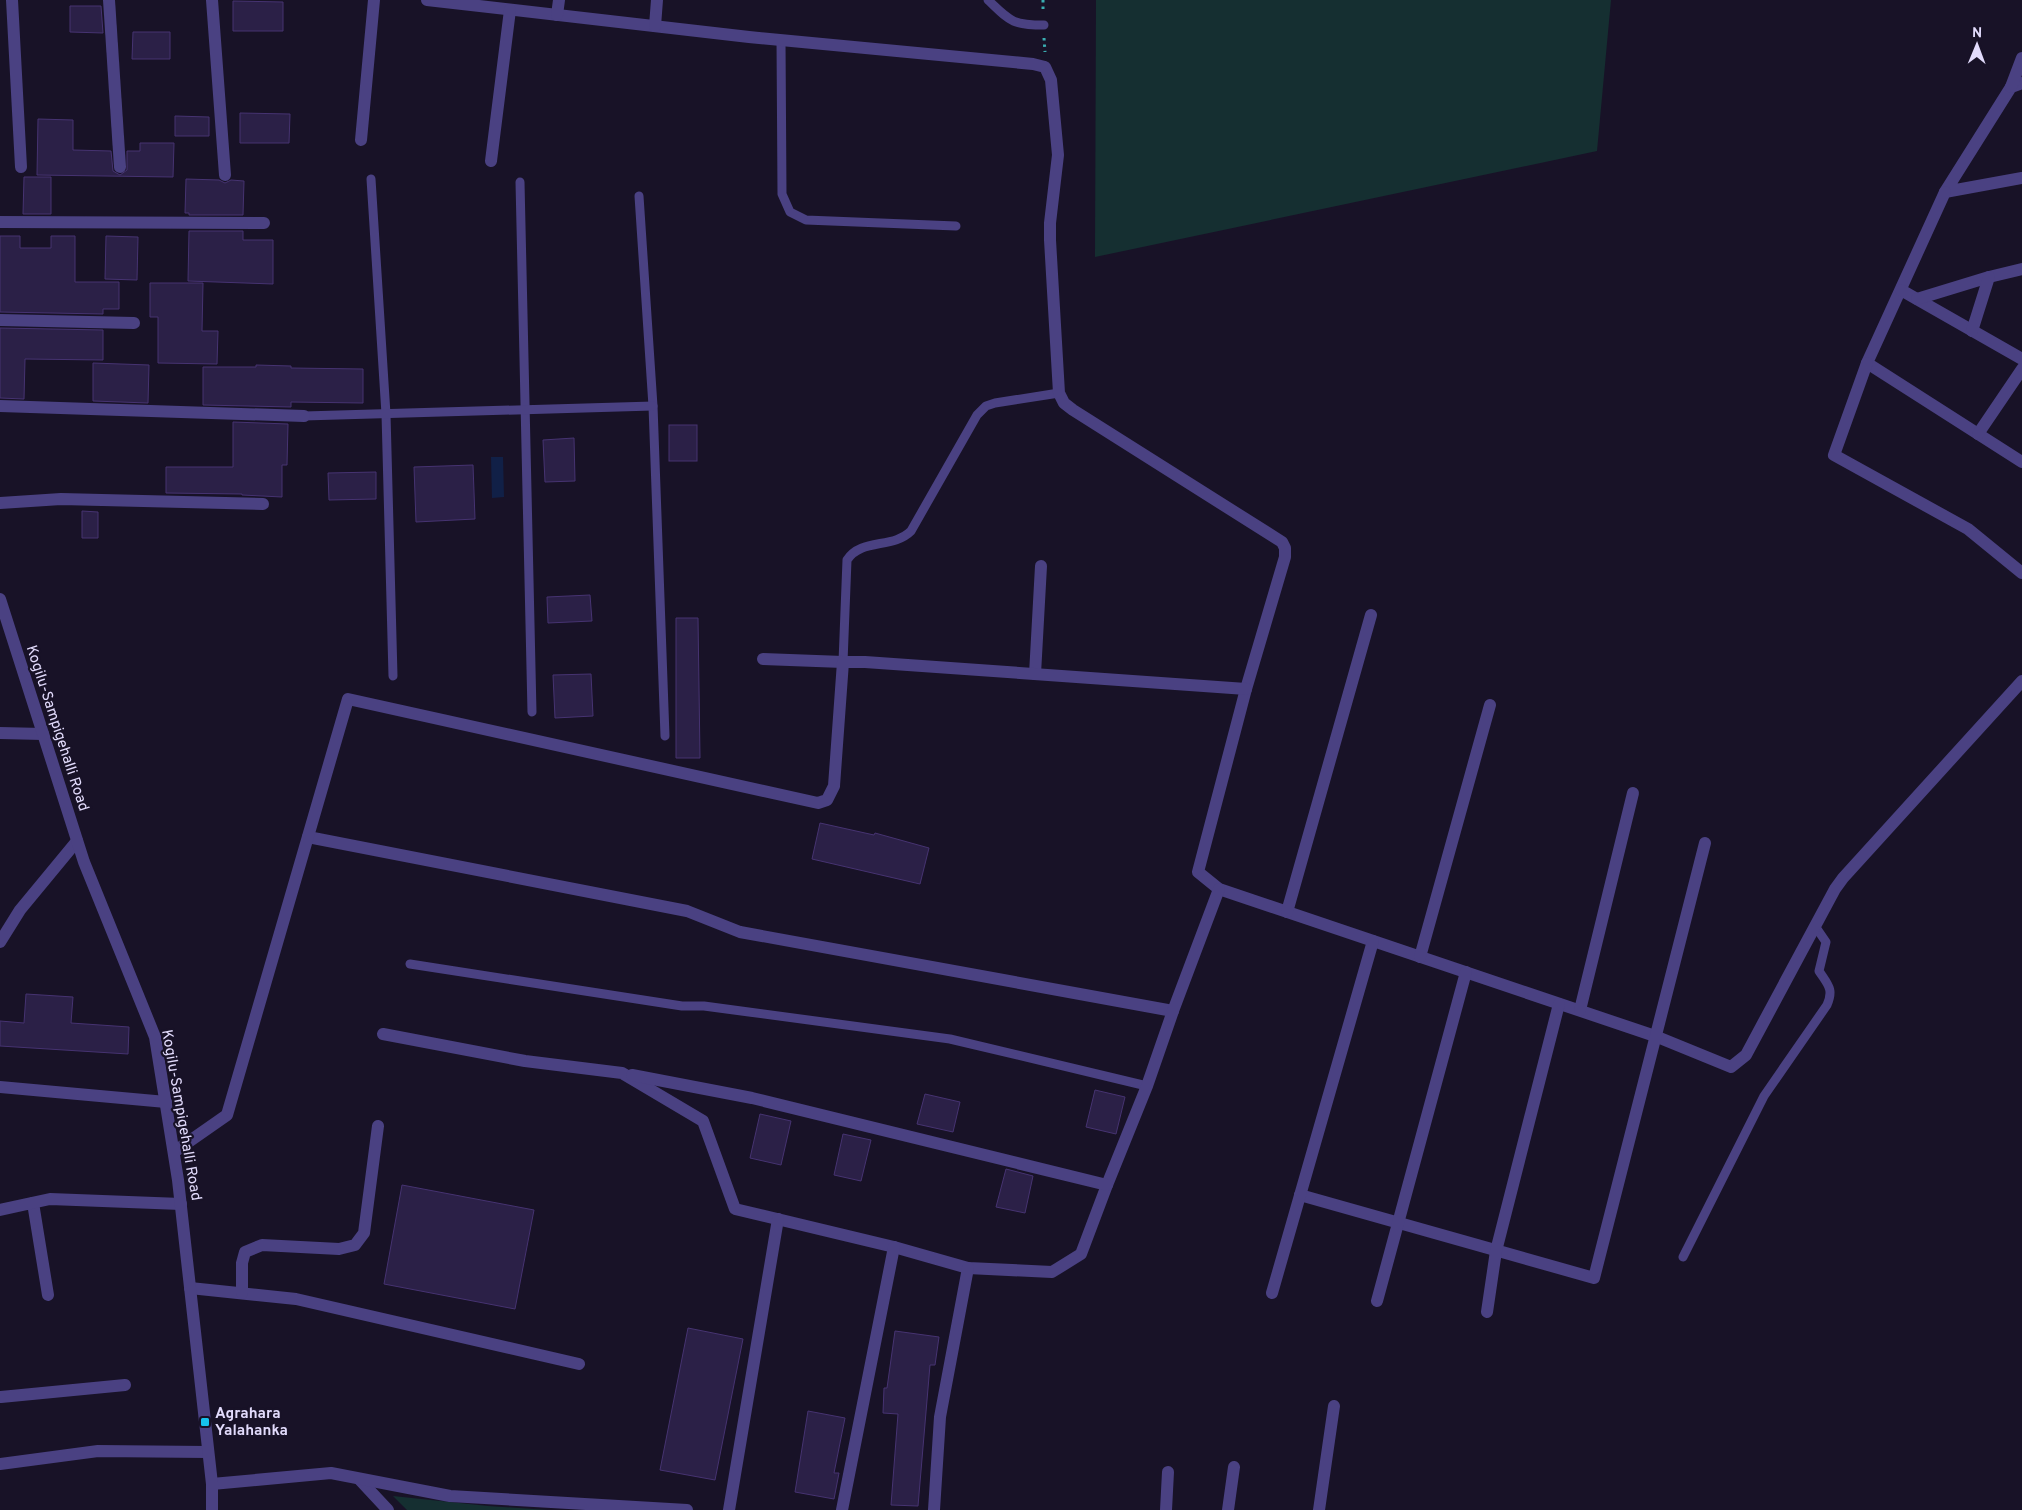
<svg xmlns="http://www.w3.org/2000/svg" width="2022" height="1510" font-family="Overpass,sans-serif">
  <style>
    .green { fill: #152f31 }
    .water { fill: #112047 }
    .building { fill: #2b2047; stroke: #463371 }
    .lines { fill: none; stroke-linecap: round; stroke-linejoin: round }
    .path { stroke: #3aadb1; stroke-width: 3; stroke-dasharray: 2.5 4; stroke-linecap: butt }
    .service { stroke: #4a4182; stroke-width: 9 }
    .minor { stroke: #4a4182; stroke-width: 12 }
    .tertiary { stroke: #4a4182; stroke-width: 12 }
    .poi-dot { fill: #16c2ed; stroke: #181227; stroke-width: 2 }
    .labels { text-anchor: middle; stroke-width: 4.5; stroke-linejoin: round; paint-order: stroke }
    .street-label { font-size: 15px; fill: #e2dbfc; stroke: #181227 }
    .poi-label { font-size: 15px; font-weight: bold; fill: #e2dbfc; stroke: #181227; text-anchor: start }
  </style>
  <rect width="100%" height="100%" fill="#181227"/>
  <g class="green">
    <path d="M1096,0H1611L1597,151L1095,257Z"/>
    <path d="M393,1496L488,1506L548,1510H407Z"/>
  </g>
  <path class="water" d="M491,457H503L504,497L492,498Z"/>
  <g class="building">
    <path d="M233,1L283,2V31H233Z"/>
    <path d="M70,6H101L103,33L70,32Z"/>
    <path d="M133,32H170V59H132Z"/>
    <path d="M240,113L290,114L289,143H240Z"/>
    <path d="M175,116L209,117V136H175Z"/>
    <path d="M38,119L73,120V150L111,151L113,171L120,175L127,170V151H140V143H174L173,177L37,175Z"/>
    <path d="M24,177H51V214H23Z"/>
    <path d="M186,179L219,180L225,183L231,180L244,181L243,215H189V213H185Z"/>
    <path d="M189,231H243V240H273V284L188,281Z"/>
    <path d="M0,236H20V248H51V236H75V282H119V309H103V314L0,312Z"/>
    <path d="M106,236L138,237L137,280L105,279Z"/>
    <path d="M150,283H203L202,331H218L217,364L158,363V317H150Z"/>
    <path d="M0,328L103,330V360L25,359L24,399L0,398Z"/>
    <path d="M93,363L149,365L148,403L93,401Z"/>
    <path d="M256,365L291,366V368L363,369V403L291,402V407L203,405V367H256Z"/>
    <path d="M233,422L288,424L287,465H282V497L242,495V494L166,493V467H233Z"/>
    <rect x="669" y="425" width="28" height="36"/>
    <path d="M574,438L575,481L545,482L543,440Z"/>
    <path d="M473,465L475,519L416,522L414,467Z"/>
    <path d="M376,472V499L329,500L328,473Z"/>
    <path d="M82,511L98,512V538H82Z"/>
    <path d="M590,595L592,621L548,623L547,597Z"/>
    <path d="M676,618H698L700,758H676Z"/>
    <path d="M591,674L593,716L555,718L553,675Z"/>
    <path d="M820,823L874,835L875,833L929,848L920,884L812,859Z"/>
    <path d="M26,994L73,997L71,1023L129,1027L128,1054L0,1046V1021L24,1023Z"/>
    <path d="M1095,1090L1125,1097L1116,1134L1086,1127Z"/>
    <path d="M925,1094L960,1102L953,1132L917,1124Z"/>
    <path d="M760,1114L791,1121L781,1165L750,1158Z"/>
    <path d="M843,1134L871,1140L861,1181L834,1175Z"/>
    <path d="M1006,1169L1033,1176L1025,1213L996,1207Z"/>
    <path d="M402,1185L534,1210L515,1309L384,1284Z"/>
    <path d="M688,1328L743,1339L715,1480L660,1470Z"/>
    <path d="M895,1331L939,1337L935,1365H930L918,1506L891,1505L898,1414L883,1413L884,1388H887Z"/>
    <path d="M808,1411L845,1418L834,1473H839L834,1499L795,1492Z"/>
  </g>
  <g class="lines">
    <g class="path">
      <path d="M1043,0V12"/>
      <path d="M1044,38L1045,52"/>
    </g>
    <g class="service">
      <path d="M988,0C1010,21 1012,25 1044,25"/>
      <path d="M781,40L782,194L790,212L806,220L956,226"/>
      <path d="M371,179L386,414L393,676"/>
      <path d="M520,182L532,712"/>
      <path d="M639,196L653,406L665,736"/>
      <path d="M304,416L653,406"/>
      <path d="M843,662L847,560C861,538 893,549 911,531L977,415L986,406L995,403L1059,393"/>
      <path d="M410,964L682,1006H704L950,1039L1147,1086"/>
      <path d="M1683,1257L1764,1096L1827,1005C1834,989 1828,985 1819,971L1826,942L1815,926"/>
    </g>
    <g class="minor">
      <path d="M12,0L21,167"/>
      <path d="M109,0L120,167"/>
      <path d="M212,0L225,175"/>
      <path d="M427,0L749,37L1033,64L1045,67L1051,80L1058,155L1050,223V240L1059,393L1064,403L1073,410L1282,542L1285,548V557L1246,689L1198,872L1219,889L1655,1036L1731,1067L1746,1055L1835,889L1843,878L2022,681"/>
      <path d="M557,15L559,0"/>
      <path d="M655,26L657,0"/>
      <path d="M2022,83L2011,87L1945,192L2022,178"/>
      <path d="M2011,87L2022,58"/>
      <path d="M361,140L374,0"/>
      <path d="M491,161L510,10"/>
      <path d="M1945,192L1867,363L2022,462"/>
      <path d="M0,222L264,223"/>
      <path d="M1901,290L2022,359"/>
      <path d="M1917,299L1989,277L2022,269"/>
      <path d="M0,320L134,323"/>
      <path d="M1972,331L1989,277"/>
      <path d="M1867,363L1834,455L1968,529L2022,573"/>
      <path d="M0,406L304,416"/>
      <path d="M1978,434L2022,369"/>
      <path d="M0,503L61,499L263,504"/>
      <path d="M763,659L843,662"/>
      <path d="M1035,674L1041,566"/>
      <path d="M0,733L43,734"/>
      <path d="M308,837L687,911L740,932L1173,1011"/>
      <path d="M1287,912L1371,615"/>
      <path d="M0,942L20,910L77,841"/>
      <path d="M1420,957L1490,705"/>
      <path d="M1580,1010L1633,793"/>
      <path d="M383,1034L525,1061L622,1073L703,1121L735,1209L894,1247L968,1268L1052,1272L1081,1254L1107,1185L1147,1086L1173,1011L1219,889"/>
      <path d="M632,1075L752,1098L1107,1185"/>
      <path d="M0,1087L166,1102"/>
      <path d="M174,1152L227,1115L348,699L818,803L827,800L834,786L843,662H865L1246,689"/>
      <path d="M1300,1195L1594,1278L1705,843"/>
      <path d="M33,1203L48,1295"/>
      <path d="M0,1210L50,1199L181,1204"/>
      <path d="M190,1288L296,1299L579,1364"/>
      <path d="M242,1293V1263L245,1252L262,1245L339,1249L355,1245L364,1233L378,1126"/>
      <path d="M1272,1293L1373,941"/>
      <path d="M1377,1301L1466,972"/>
      <path d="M1487,1312L1496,1251L1559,1004"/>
      <path d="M1,1397L125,1385"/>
      <path d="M0,1464L98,1451L208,1452"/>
      <path d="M359,1479L388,1510"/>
      <path d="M212,1484L331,1473L450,1496L687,1510"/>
      <path d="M729,1510L778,1219"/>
      <path d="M842,1510L894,1247"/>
      <path d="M934,1510L940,1417L968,1268"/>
      <path d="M1166,1510L1168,1472"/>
      <path d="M1228,1510L1234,1467"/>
      <path d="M1319,1510L1334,1406"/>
    </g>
    <path class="tertiary" d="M0,599L84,862L155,1037L178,1180L212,1484V1510"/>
  </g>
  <rect class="poi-dot" x="200" y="1417" width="10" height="10" rx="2.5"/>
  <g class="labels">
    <g class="street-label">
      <text transform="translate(58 728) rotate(72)" y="5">Kogilu-Sampigehalli Road</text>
      <text transform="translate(182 1115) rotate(80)" y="5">Kogilu-Sampigehalli Road</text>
    </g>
    <g class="poi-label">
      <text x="215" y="1418">Agrahara<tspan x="215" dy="17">Yalahanka</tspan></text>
    </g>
  </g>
  <g transform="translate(1977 45) rotate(1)" stroke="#181227" stroke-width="4" paint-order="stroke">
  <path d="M0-4L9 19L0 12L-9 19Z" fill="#e2dbfc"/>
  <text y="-8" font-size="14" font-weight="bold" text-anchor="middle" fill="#e2dbfc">N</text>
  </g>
</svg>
